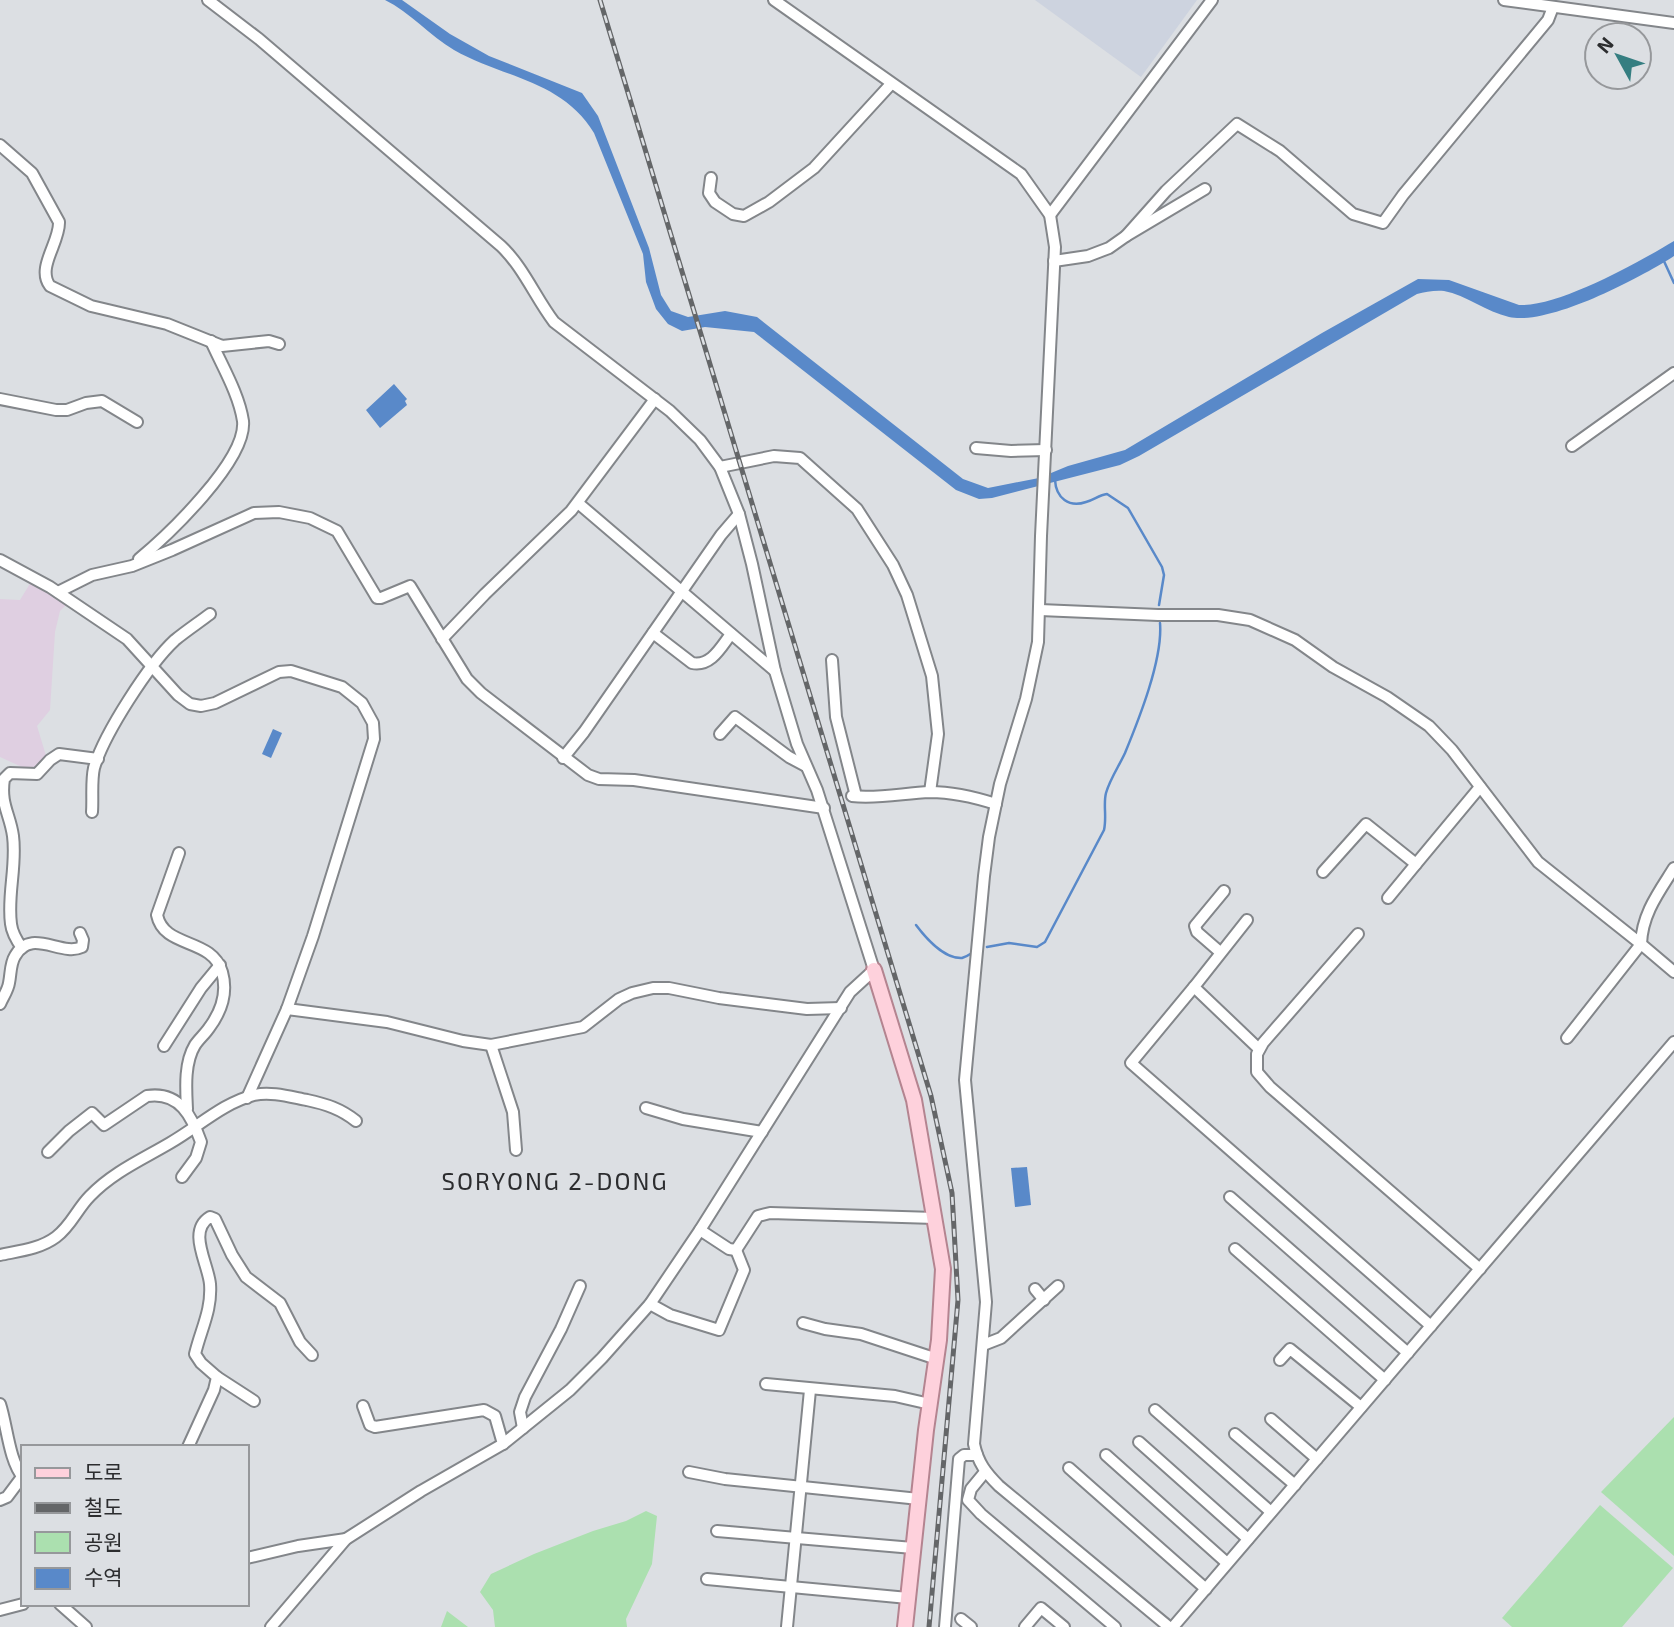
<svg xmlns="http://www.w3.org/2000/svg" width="1674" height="1627" font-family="'Exo 2','Noto Sans KR',sans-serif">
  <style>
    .built { fill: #cdd3df }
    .industrial { fill: #dfcfe1 }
    .green { fill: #abe0af }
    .water { fill: #5989c9 }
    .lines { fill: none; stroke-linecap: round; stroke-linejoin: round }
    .stream { stroke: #5989c9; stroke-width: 2.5 }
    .minor-casing { stroke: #83868a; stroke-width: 14 }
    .major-casing { stroke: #b48490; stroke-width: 18 }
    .minor { stroke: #fff; stroke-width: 10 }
    .major { stroke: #fed1dc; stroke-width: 14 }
    .rail-casing { stroke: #646668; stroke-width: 5 }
    .rail { stroke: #dcdfe3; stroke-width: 2.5; stroke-dasharray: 8; stroke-linecap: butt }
    .labels { text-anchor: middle; stroke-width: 7; stroke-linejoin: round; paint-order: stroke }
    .quarter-label { font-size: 24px; letter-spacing: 2px; fill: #2c2d2f; stroke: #dcdfe3 }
  </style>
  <rect width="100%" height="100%" fill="#dcdfe3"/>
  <path class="built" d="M1035,0H1197L1141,77Z"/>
  <path class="industrial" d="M31,582L68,603L60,611L55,632L50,710L37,726L47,759L33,772L0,757V599L20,600Z"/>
  <g class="green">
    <path d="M1674,1417V1556L1601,1492Z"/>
    <path d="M1600,1505L1673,1568L1622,1627H1512L1502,1618Z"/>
    <path d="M646,1511L657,1516L652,1564L626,1619L627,1627H495L493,1610L480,1592L491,1574L534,1554L593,1531L626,1521Z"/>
    <path d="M447,1611L468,1627H441Z"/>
  </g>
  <g class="water">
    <path d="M385,0H402L450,34L489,56L582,93L598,116L649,248L661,295L671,311L688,317L725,311L757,317L963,479L988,488L1039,478L1068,466L1125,450L1322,333L1418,279L1449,280L1519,305C1559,307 1639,262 1674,241V256C1640,278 1549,326 1509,317C1487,312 1466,295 1444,291C1435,290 1425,292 1417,294L1139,456L1120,465L992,498L979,499L956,490L754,332L705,327L682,331L668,324L656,309L646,282L643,254L594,133C562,80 503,78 454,50C430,36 410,12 385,0Z"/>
    <path d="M394,384L407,399L405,401L407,405L380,428L366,410Z"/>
    <path d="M273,729L282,733L271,758L262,754Z"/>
    <path d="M1027,1167L1031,1205L1015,1207L1011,1168Z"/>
  </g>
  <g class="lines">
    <g class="stream">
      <path d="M1663,259L1674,283"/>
      <path d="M1055,480C1056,498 1069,508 1086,502C1094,500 1099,495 1107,494L1128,508L1162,567L1164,575L1159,605"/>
      <path d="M916,925C925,937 944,959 962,958C965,957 969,955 972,953"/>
      <path d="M987,947L1009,943L1037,947L1045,942L1104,830C1107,817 1103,804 1106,793C1110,779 1119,766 1125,753C1139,719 1163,659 1160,623"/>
    </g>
    <g class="minor-casing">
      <g id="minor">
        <path d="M208,0L259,39L501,246C524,268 535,297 554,322L670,411L700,440L720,467L739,514L752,564L775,671L797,744L817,790L874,970L850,992L700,1230L650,1304L602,1358L570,1390L503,1444L421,1491L346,1539L271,1627"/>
        <path d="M774,0L1021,174L1050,215L1055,247L1041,536L1038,642L1026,699L1000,784L989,837L984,876L965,1080L986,1302L974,1444C978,1463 986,1473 999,1486L1169,1627"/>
        <path d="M1504,0L1674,23"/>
        <path d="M0,145L32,173L59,222C60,242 36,268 50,286L91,306L167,324L222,346L269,341L279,344"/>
        <path d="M711,178L709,193L715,202L733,214L744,216L769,202L814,168L891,84"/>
        <path d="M1050,215L1212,0"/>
        <path d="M1126,236L1166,191L1237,124L1280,151L1353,214L1383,223L1403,195L1548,20L1553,7"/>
        <path d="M1054,261L1088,256L1109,248L1126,236L1205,189"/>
        <path d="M0,399L56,410H67L86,403L102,401L137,422"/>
        <path d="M1572,446L1674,373"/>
        <path d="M976,448L1011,451L1046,450"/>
        <path d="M720,467L774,456L800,458L857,509L893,565L907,595L932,676L938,734L930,792"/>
        <path d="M578,503L775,671"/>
        <path d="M139,559C168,535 247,460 243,421C239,394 222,366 211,341"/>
        <path d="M0,560L50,587L127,639L178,695L190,704L201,706L215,703L279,672L291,671L342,687L362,703L373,723L374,739L313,936L287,1009L247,1098"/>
        <path d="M58,592L92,575L132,566L172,550L254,513L279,512L310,518L337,531L377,598H381L410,586L467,679L481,693L588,775L599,779L634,780L824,808"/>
        <path d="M1040,610L1158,615H1218L1250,620L1295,640L1333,667L1387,697L1429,726L1452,750L1538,862L1641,944L1567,1038"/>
        <path d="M653,633L692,663C711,667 721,647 731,634"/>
        <path d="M442,639L485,594L571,511L655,399"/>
        <path d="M832,660L836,717L856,796"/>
        <path d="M720,734L735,717L789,757L806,766"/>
        <path d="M563,758L584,732L721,535L739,514"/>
        <path d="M852,796C878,799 904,793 930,792C953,792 974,797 996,804"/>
        <path d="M92,812C93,798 91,781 94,768C104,734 149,664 175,640C186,631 198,623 210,614"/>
        <path d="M179,853L157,915C164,949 212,937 222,972C228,993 221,1012 209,1028C205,1034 199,1039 195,1045C184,1063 186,1089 187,1109"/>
        <path d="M1674,868C1659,892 1642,914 1641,944L1674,972"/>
        <path d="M1323,872L1366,824L1416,864L1480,787"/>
        <path d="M1388,898L1416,864"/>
        <path d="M1247,920L1194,987L1259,1049"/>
        <path d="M1358,934L1263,1043L1257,1054V1072L1270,1087L1480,1269"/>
        <path d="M22,948C17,941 12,933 11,924C7,895 17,866 13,836C10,814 0,804 4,779L10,773L37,774L50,760L59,754L98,759"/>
        <path d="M1220,952L1197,932L1195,926L1224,891"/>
        <path d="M1194,987L1131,1063L1431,1326"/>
        <path d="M0,1004C3,997 8,990 9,983C11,974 10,964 15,956C31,927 61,957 82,947L83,940L80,933"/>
        <path d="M287,1009L387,1022L463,1041L491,1045L583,1027L619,999L632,993L653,988H669L719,998L807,1009L841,1008"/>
        <path d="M491,1045L513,1112L516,1150"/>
        <path d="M164,1046L201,988L220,965"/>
        <path d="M646,1108L683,1119L762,1132"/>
        <path d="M48,1152L69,1131L92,1113L104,1125L147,1096C180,1091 192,1117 201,1142L196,1158L182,1177"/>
        <path d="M1230,1197L1408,1353"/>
        <path d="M700,1230L729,1249L736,1250L758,1216L770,1213L935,1218"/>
        <path d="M1235,1249L1385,1380"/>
        <path d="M0,1255C19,1251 40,1249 56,1237C71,1226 77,1209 90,1196C113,1172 143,1159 170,1143C198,1127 223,1103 254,1095C271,1091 291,1097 307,1100C326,1104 341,1109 356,1121"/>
        <path d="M1035,1289L1044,1300"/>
        <path d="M650,1304L670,1315L719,1330L744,1270L736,1250"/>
        <path d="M803,1323L825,1329L861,1334L937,1359"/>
        <path d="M983,1345L1001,1338L1058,1286"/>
        <path d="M1280,1360L1290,1349L1361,1407"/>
        <path d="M217,1377L254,1401"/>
        <path d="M766,1384L895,1396L930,1404"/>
        <path d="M0,1404C7,1425 9,1461 23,1477"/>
        <path d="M363,1406L370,1425L375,1427L484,1410L495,1416L503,1444"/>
        <path d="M1155,1410L1271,1512"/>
        <path d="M1271,1419L1317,1459"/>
        <path d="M523,1428L520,1412L525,1397L561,1329L580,1286"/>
        <path d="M1235,1434L1295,1485"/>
        <path d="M1139,1442L1248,1539"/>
        <path d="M188,1447L214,1390L217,1377L201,1363L195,1354C201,1329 212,1310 210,1284C208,1263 187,1231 210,1217L215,1219L232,1255L246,1277L280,1303L300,1342L312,1355"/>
        <path d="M1106,1455L1227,1563"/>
        <path d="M1069,1468L1206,1589"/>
        <path d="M689,1472L725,1479L919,1499"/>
        <path d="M985,1472L971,1489L968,1500L981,1514L1115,1627"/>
        <path d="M0,1500L7,1497L22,1477"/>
        <path d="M717,1531L913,1548"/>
        <path d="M247,1558L298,1546L346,1539"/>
        <path d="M707,1579L908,1598"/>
        <path d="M60,1604L86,1627"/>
        <path d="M0,1610L23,1604"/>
        <path d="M961,1619L971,1627"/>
        <path d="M787,1627L810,1390"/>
        <path d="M945,1627L959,1459L964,1455H977"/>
        <path d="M1025,1627L1041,1608L1064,1627"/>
        <path d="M1173,1627L1674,1042"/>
      </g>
    </g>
    <g class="major-casing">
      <path id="major" d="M874,970L914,1100L943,1269L939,1340L926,1430L905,1627"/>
    </g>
    <use href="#minor" class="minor"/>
    <use href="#major" class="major"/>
    <g class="rail-casing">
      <path id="rail" d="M600,0L931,1096L952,1193L958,1300L929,1627"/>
    </g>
    <use href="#rail" class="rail"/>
  </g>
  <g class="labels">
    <g class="quarter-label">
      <text x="555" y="1190">SORYONG 2-DONG</text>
    </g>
  </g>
  <rect x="21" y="1445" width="228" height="161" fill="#dcdfe3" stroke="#96989b" stroke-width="2"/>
  <rect x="35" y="1468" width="35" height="10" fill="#fed1dc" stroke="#96989b" stroke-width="2"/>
  <text x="84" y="1480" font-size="21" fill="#2c2d2f">도로</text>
  <rect x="35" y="1503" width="35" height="10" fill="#646668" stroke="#96989b" stroke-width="2"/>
  <text x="84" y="1515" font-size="21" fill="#2c2d2f">철도</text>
  <rect x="35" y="1532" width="35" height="21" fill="#abe0af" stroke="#96989b" stroke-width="2"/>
  <text x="84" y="1550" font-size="21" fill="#2c2d2f">공원</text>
  <rect x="35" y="1568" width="35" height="21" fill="#5989c9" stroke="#96989b" stroke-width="2"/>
  <text x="84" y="1585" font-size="21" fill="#2c2d2f">수역</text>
  <g transform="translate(1618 56) rotate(310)"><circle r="33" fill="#dcdfe3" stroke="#96989b" stroke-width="2"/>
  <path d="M0-5L12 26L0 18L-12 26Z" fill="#357e81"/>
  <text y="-10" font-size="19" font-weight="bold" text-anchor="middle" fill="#2c2d2f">N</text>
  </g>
</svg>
